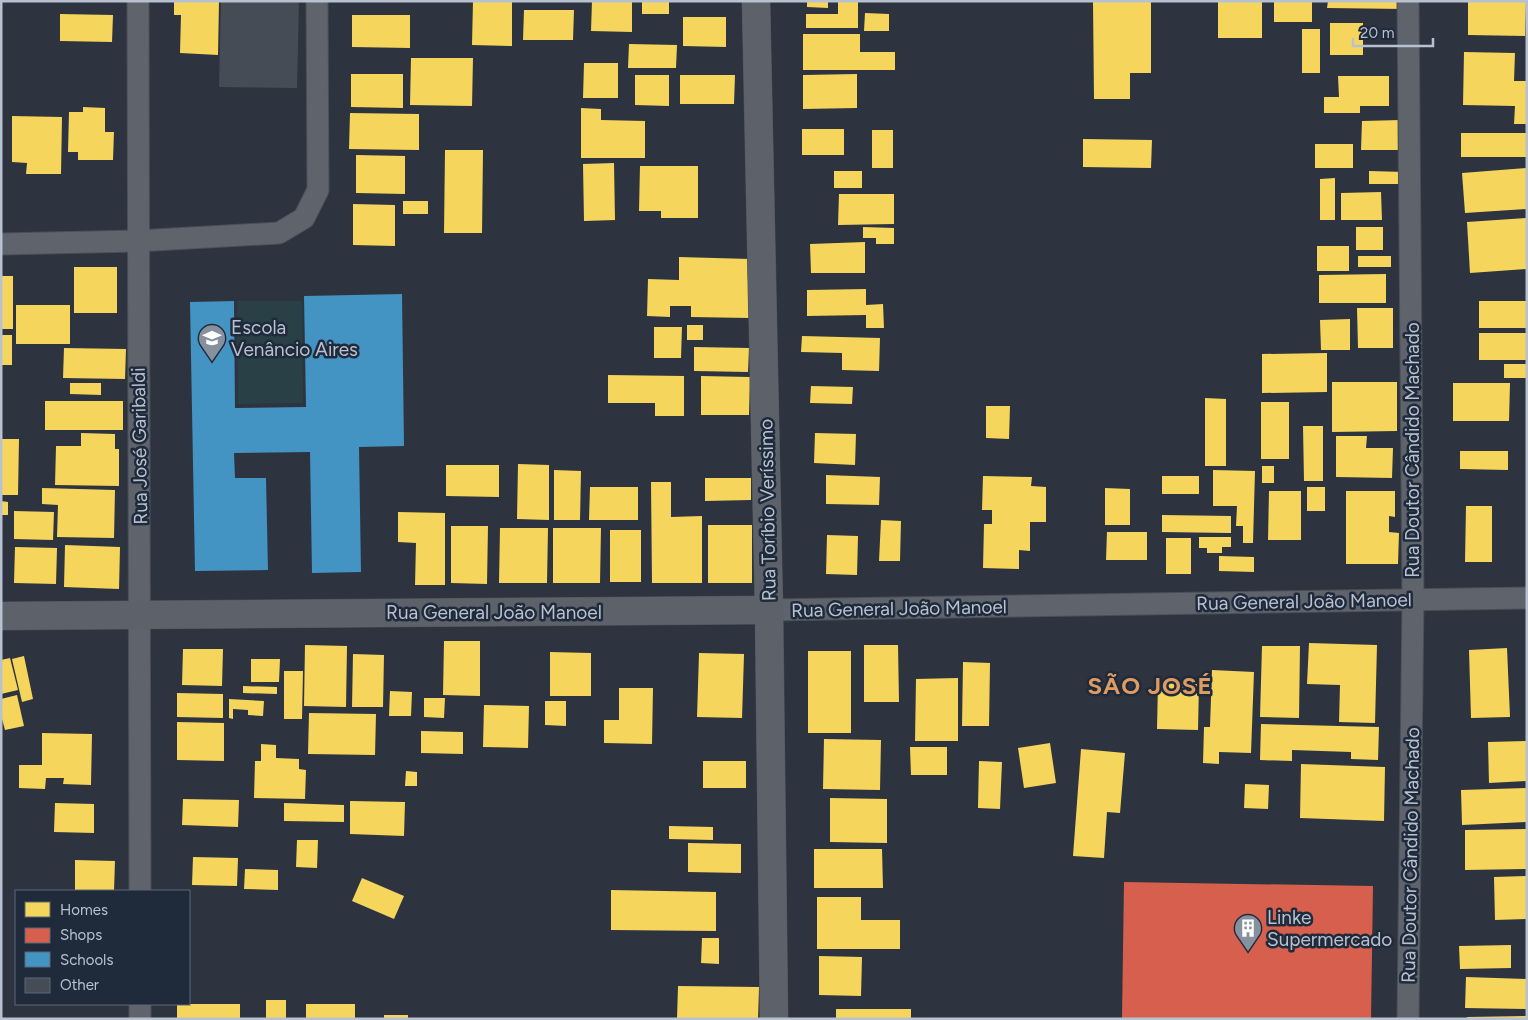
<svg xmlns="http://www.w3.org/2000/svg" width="1528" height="1020" font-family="Figtree,sans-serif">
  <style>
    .grass { fill: #294146 }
    .homes { fill: #f6d55c }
    .shops { fill: #d6604d }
    .schools { fill: #4393c3 }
    .building { fill: #464c56 }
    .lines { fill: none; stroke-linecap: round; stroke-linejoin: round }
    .street-casing { stroke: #4a4f57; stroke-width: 23 }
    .secondary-casing { stroke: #4a4f57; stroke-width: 29 }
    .street { stroke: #5e636c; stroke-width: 21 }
    .secondary { stroke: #5d626a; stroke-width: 28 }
    .labels { text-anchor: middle; stroke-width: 5; stroke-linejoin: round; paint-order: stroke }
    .poi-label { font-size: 19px; fill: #b8c1cf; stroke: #1f2a3b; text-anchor: start }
    .street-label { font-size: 19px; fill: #b8c1cf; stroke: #1f2a3b }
    .district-label { font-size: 24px; font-weight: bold; letter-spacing: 1px; fill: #e09b62; stroke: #1f2a3b }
  </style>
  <rect width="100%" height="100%" fill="#2d343f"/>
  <path class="grass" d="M237,301H302L303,403L238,404Z"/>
  <g class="homes">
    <path d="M174,1H219L218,55L180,53L181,15H174Z"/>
    <path d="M473,1H512V46L472,45Z"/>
    <path d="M592,1H632V32L591,31Z"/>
    <rect x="642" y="1" width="27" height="13"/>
    <path d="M807,1H828V8L807,7Z"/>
    <path d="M1093,1H1151V73H1130V99H1094Z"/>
    <rect x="1218" y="1" width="44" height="37"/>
    <rect x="1274" y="1" width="38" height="21"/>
    <path d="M1328,1H1404V9L1327,8Z"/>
    <path d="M1468,1H1526L1525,36L1468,35Z"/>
    <path d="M838,2H858V28H806V14H838Z"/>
    <path d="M524,10H574L573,40H523Z"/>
    <path d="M865,13L889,14V31H864Z"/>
    <path d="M60,14L113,15L112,42L60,41Z"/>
    <path d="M352,15H410V48L352,47Z"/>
    <path d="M683,17H726V47L683,46Z"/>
    <rect x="1330" y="23" width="33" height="32"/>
    <rect x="1302" y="29" width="18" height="44"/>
    <path d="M803,34H860V52H895V70H803Z"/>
    <path d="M629,44L677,45L676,68H628Z"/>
    <path d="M1464,52L1515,53L1514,81H1527V124H1514L1515,106L1463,105Z"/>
    <path d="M411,58H473L472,106L410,105Z"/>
    <path d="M584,63H618V98H583Z"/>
    <path d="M351,74H403V108L351,107Z"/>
    <path d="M857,74V108L803,109V75Z"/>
    <path d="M635,75H669V106L635,105Z"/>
    <path d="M680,75H735L734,104H680Z"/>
    <path d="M1338,76H1389V106H1360V113H1324V97H1339Z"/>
    <path d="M83,107L105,108V132H114L113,160H78V152H68L69,112H83Z"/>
    <path d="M581,108L601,109V120L645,121V158H581Z"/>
    <path d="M350,113L419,114V150L349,149Z"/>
    <path d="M12,116L62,117L61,174H26L27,163L12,162Z"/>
    <path d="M1401,120V150H1361L1362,121Z"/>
    <rect x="802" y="129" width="42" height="26"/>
    <rect x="872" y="130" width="21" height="38"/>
    <rect x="1461" y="133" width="65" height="24"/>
    <path d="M1083,139L1152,140L1151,168L1083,167Z"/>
    <rect x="1315" y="144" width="38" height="24"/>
    <path d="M445,150H483L482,233H444Z"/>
    <path d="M356,155L405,156V194L356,193Z"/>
    <path d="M614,163L615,220L584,221L583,164Z"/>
    <path d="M640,166H698V218H661V211H639Z"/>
    <path d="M1527,168V209L1465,213L1462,173Z"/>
    <rect x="834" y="171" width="28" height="17"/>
    <path d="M1369,171L1405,172V184H1369Z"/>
    <path d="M1335,178V220H1320V179Z"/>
    <path d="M1381,192L1382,220H1341V193Z"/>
    <path d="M839,194H894V224L838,225Z"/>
    <rect x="403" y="201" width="25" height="13"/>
    <path d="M353,204L395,205V246L353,245Z"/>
    <path d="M1527,218V269L1470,273L1467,222Z"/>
    <path d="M863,227L894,228V244H876V238H863Z"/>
    <rect x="1356" y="227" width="27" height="23"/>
    <path d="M865,242V273H811L810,244Z"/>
    <rect x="1317" y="246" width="32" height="25"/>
    <rect x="1358" y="256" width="33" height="11"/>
    <path d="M679,257L750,259L749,318L691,317V306H670V317L647,316L648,279L679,280Z"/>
    <rect x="74" y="267" width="43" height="46"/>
    <path d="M1386,274V303H1319V275Z"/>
    <rect x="1" y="276" width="12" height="53"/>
    <path d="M866,289V305L883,304L884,328H866V315L807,316V290Z"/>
    <rect x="1479" y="301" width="48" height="27"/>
    <rect x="16" y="305" width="54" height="39"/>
    <path d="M1357,308H1393V348H1358Z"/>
    <path d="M1350,319V350H1321L1320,320Z"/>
    <rect x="687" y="325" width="16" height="15"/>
    <path d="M654,327H682L681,358H654Z"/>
    <rect x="1479" y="333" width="48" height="27"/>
    <rect x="1" y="335" width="11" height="30"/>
    <path d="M802,336L880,338L879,371L842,370V353L801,352Z"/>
    <path d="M694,347L749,348L748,372L694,371Z"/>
    <path d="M64,348L126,349L125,379L63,378Z"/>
    <path d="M1327,353V392L1262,393V354Z"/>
    <rect x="1504" y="364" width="23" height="14"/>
    <path d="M608,375L684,376V416H655V403H608Z"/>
    <path d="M701,376L750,377L749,415H701Z"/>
    <path d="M1332,382H1397V431L1332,432Z"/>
    <path d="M70,383H101V395L70,394Z"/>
    <path d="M1453,383H1510L1509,421H1453Z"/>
    <path d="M811,386L853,387L852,404L810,403Z"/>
    <path d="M1205,398L1226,399V466H1205Z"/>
    <rect x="45" y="401" width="78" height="29"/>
    <rect x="1261" y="402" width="28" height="57"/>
    <path d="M986,406H1010L1009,439L986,438Z"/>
    <path d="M1303,426H1323V481H1304Z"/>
    <path d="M81,433L115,434V449H119V486L55,485L56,446H81Z"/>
    <path d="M815,433L856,434L855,465L814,463Z"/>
    <path d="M1336,436H1367L1366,448H1393L1392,478L1336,477Z"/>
    <path d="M1,439H19L18,495H1Z"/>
    <path d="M1460,451H1508V470L1460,469Z"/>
    <path d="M518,464L549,465V520L517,519Z"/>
    <path d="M446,465H499V497L446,496Z"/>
    <rect x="1262" y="466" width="12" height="17"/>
    <path d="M554,470L581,471L580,520H554Z"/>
    <path d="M1213,470L1255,471L1253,543H1243V526H1236L1237,506H1213Z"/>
    <path d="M826,475L880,477L879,505L826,504Z"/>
    <path d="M983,476L1032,477L1031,486L1046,487V522H1030V551L1019,550V569L983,568L984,524H992V510H982Z"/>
    <rect x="1162" y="476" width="37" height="18"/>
    <path d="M705,478H751V500L705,501Z"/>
    <path d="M651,482H671V517L702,516V583H652Z"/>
    <path d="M590,487H638V520H589Z"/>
    <rect x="1307" y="487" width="18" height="24"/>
    <path d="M42,488L115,490L114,538L57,537L58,505L42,504Z"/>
    <path d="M1105,488L1130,489V525H1105Z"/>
    <path d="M1269,491H1301V540H1268Z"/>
    <path d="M1346,491H1395V517L1389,516V532L1399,533L1398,564H1346Z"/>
    <path d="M1,501L8,502V515H1Z"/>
    <path d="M1466,506H1492V562H1465Z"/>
    <path d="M14,511L54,512L53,540L14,539Z"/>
    <path d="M398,512L445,513V585H415L416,543L398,542Z"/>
    <path d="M1162,515L1231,516V533L1162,532Z"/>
    <path d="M881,520L901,521L900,561H879Z"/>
    <rect x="708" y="525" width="44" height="58"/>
    <path d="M451,526H488L487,584L451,583Z"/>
    <path d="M500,528H548L547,583H499Z"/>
    <path d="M553,528H601L600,583H553Z"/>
    <rect x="610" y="530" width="31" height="52"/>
    <path d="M1107,532H1147V560H1106Z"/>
    <path d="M827,535L858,536L857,575L826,574Z"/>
    <path d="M1199,537H1231V547H1222V553H1207V548H1199Z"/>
    <rect x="1166" y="538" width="25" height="36"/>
    <path d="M65,545L120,547L119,589L64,587Z"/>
    <path d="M15,547L57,548L56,584L14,583Z"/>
    <path d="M1219,556L1254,557V572L1219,571Z"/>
    <path d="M444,641H480V696L443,695Z"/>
    <path d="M1309,643L1377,645L1375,723L1339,722L1340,685L1307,684Z"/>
    <path d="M305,645L347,646L346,707L304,706Z"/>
    <path d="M864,645H898L899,702H864Z"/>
    <path d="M1262,646H1300L1299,718L1260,717Z"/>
    <path d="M1507,648L1510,717L1471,718L1469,650Z"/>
    <path d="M183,649H223L222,686L182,685Z"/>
    <rect x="808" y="651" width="43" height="82"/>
    <path d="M550,652L591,653V696H550Z"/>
    <path d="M699,653L744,654L742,718L697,717Z"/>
    <path d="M353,654L384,655L383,707H352Z"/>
    <path d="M24,656L33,699L22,702L12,659Z"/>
    <path d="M10,658L18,690L1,694V660Z"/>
    <path d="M251,659H280L279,682H251Z"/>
    <path d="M963,662L990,663L989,726H962Z"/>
    <path d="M1212,670L1254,672L1251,753L1219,752V764L1203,763L1204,727H1210Z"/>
    <path d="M284,671H303L302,719H284Z"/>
    <path d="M958,678V741H915L916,679Z"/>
    <path d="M1158,683L1199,684L1198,730L1157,729Z"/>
    <path d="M243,686L277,687V694L243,693Z"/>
    <path d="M619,688H653L652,744L604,743V720H619Z"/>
    <path d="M390,691L412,692L411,716H389Z"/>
    <path d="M177,693L223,694V718L177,717Z"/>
    <path d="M17,695L24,726L5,730L1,715V699Z"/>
    <path d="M424,698H445L444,718L424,717Z"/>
    <path d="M229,699L264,701L263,716L248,715V710L233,709V719L229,718Z"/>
    <path d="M545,701H566V726L545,725Z"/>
    <path d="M484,705L529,706L528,748L483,747Z"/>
    <path d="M309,713L376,714L375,755L308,754Z"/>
    <path d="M177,722L224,723V761L177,760Z"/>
    <path d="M1261,724L1379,727L1378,760L1351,759V752L1292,750V761L1260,760Z"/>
    <path d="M421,731L463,732V754L421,753Z"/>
    <path d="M42,733L92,734L91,785L63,784L64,778H46L45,789L19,788V765H42Z"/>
    <path d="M824,739L881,740L880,790L823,789Z"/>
    <path d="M1527,741V781L1489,783L1488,742Z"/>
    <path d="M1050,743L1056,783L1024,788L1018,748Z"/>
    <path d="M261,744L276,745V758L299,759V769L306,770L305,799L254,798L255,761H261Z"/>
    <path d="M910,747H947V775H911Z"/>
    <path d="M1081,749L1125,753L1120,813L1107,812L1104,858L1073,856Z"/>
    <rect x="703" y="761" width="43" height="27"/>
    <path d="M979,761L1002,762L1000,809L978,808Z"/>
    <path d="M1301,764L1385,767L1384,821L1300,818Z"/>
    <path d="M406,771L417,772V786H405Z"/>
    <path d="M1245,784L1269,785L1268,809L1244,808Z"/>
    <path d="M1527,788V822L1462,825L1461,790Z"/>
    <path d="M830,798L887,799V843L830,842Z"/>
    <path d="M183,799L239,800L238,827L182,825Z"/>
    <path d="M350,801L405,802L404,836L350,834Z"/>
    <path d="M55,803L94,804V833L54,832Z"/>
    <path d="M284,803L344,805V822L284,821Z"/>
    <path d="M669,826L713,827V840L669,839Z"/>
    <path d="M1527,829V869L1465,870V830Z"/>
    <path d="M297,840H318L317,868L296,867Z"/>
    <path d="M688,843L741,844V873L688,872Z"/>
    <path d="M814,849H882L883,888H814Z"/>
    <path d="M193,857L238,858L237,886L192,885Z"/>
    <path d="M75,860L115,861L114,891H75Z"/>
    <path d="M245,869L278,870V890L244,889Z"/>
    <path d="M1527,876V919L1495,920L1494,877Z"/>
    <path d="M362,878L404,896L394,919L352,901Z"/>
    <path d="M611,890L716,892V931L611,930Z"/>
    <path d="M817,897H861V920H900V949H817Z"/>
    <path d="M702,938H719V964L701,963Z"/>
    <path d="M1511,945V968L1460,969L1459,946Z"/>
    <path d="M819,956L862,957L861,996L819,995Z"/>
    <path d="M1466,977L1527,979V1009L1465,1008Z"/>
    <path d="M678,986L759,987L758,1019L677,1018Z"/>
    <rect x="266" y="1000" width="20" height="19"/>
    <rect x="177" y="1004" width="63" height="15"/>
    <rect x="306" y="1004" width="49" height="15"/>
    <rect x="836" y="1009" width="75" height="10"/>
    <rect x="384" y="1015" width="24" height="4"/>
    <path d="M1527,1016V1019H1467V1017Z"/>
  </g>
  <path class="shops" d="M1124,882L1373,886L1371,1019H1122Z"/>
  <path class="schools" d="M402,294L404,446L359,447L361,572L312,573L310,452L234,453L235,478H266L268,570L195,571L190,302L234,301L235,408L306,407L304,296Z"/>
  <path class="building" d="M221,1H299L297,88L219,87Z"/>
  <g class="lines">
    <g class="street-casing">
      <g id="street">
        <path d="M138,1C137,298 140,595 140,891"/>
        <path d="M1,244L137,241L279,233L304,218L318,190L317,1"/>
        <path d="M769,610L1527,598"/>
        <path d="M140,1019V1004"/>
        <path d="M1408,1019L1413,599L1408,1"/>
      </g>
    </g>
    <g class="secondary-casing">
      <g id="secondary">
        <path d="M756,1L769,610L774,1019"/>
        <path d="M1,616L769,610"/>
      </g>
    </g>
    <use href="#street" class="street"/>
    <use href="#secondary" class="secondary"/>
  </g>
  <defs>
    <g id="school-pin" transform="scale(1.4375)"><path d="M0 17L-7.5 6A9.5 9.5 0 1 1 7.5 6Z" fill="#87909d" stroke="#1f2a3b"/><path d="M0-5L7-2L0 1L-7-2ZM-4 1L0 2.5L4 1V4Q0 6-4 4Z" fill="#fff"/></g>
    <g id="building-pin" transform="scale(1.4375)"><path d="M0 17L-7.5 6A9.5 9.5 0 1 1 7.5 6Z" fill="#87909d" stroke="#1f2a3b"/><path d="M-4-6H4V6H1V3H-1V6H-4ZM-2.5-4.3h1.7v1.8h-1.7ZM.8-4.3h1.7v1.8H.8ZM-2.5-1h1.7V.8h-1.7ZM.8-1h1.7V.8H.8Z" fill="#fff"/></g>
  </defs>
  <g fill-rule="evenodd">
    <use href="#school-pin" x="212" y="338"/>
    <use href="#building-pin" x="1248" y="928"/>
  </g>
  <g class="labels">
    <g class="poi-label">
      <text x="231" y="334">Escola<tspan x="231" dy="22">Venâncio Aires</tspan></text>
      <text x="1267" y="924">Linke<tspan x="1267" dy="22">Supermercado</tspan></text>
    </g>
    <g class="street-label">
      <text transform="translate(139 446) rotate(-91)" y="7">Rua José Garibaldi</text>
      <text transform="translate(1412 450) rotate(-90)" y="7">Rua Doutor Cândido Machado</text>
      <text transform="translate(767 510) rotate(-91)" y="7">Rua Toríbio Veríssimo</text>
      <text transform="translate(1304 601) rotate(-1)" y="7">Rua General João Manoel</text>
      <text transform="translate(899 608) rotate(-1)" y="7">Rua General João Manoel</text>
      <text x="494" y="619">Rua General João Manoel</text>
      <text transform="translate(1410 855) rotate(-89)" y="7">Rua Doutor Cândido Machado</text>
    </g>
    <g class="district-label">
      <text x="1150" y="694">SÃO JOSÉ</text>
    </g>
  </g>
  <rect width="1528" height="1020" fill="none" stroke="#b8c1cf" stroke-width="5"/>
  <rect x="15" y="890" width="175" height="115" fill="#1f2a3b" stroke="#5c6676"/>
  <rect x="25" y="902" width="25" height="15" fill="#f6d55c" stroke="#5c6676"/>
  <text x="60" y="915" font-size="15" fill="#b8c1cf">Homes</text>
  <rect x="25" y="928" width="25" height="15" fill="#d6604d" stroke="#5c6676"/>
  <text x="60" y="940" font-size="15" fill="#b8c1cf">Shops</text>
  <rect x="25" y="952" width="25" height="15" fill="#4393c3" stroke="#5c6676"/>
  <text x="60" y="965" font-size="15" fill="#b8c1cf">Schools</text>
  <rect x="25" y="978" width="25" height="15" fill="#464c56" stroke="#5c6676"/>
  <text x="60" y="990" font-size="15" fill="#b8c1cf">Other</text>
  <path d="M1353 38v8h80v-8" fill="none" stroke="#b8c1cf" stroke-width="2.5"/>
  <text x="1360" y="38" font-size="15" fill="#b8c1cf" stroke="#1f2a3b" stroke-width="4" paint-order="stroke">20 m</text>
</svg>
